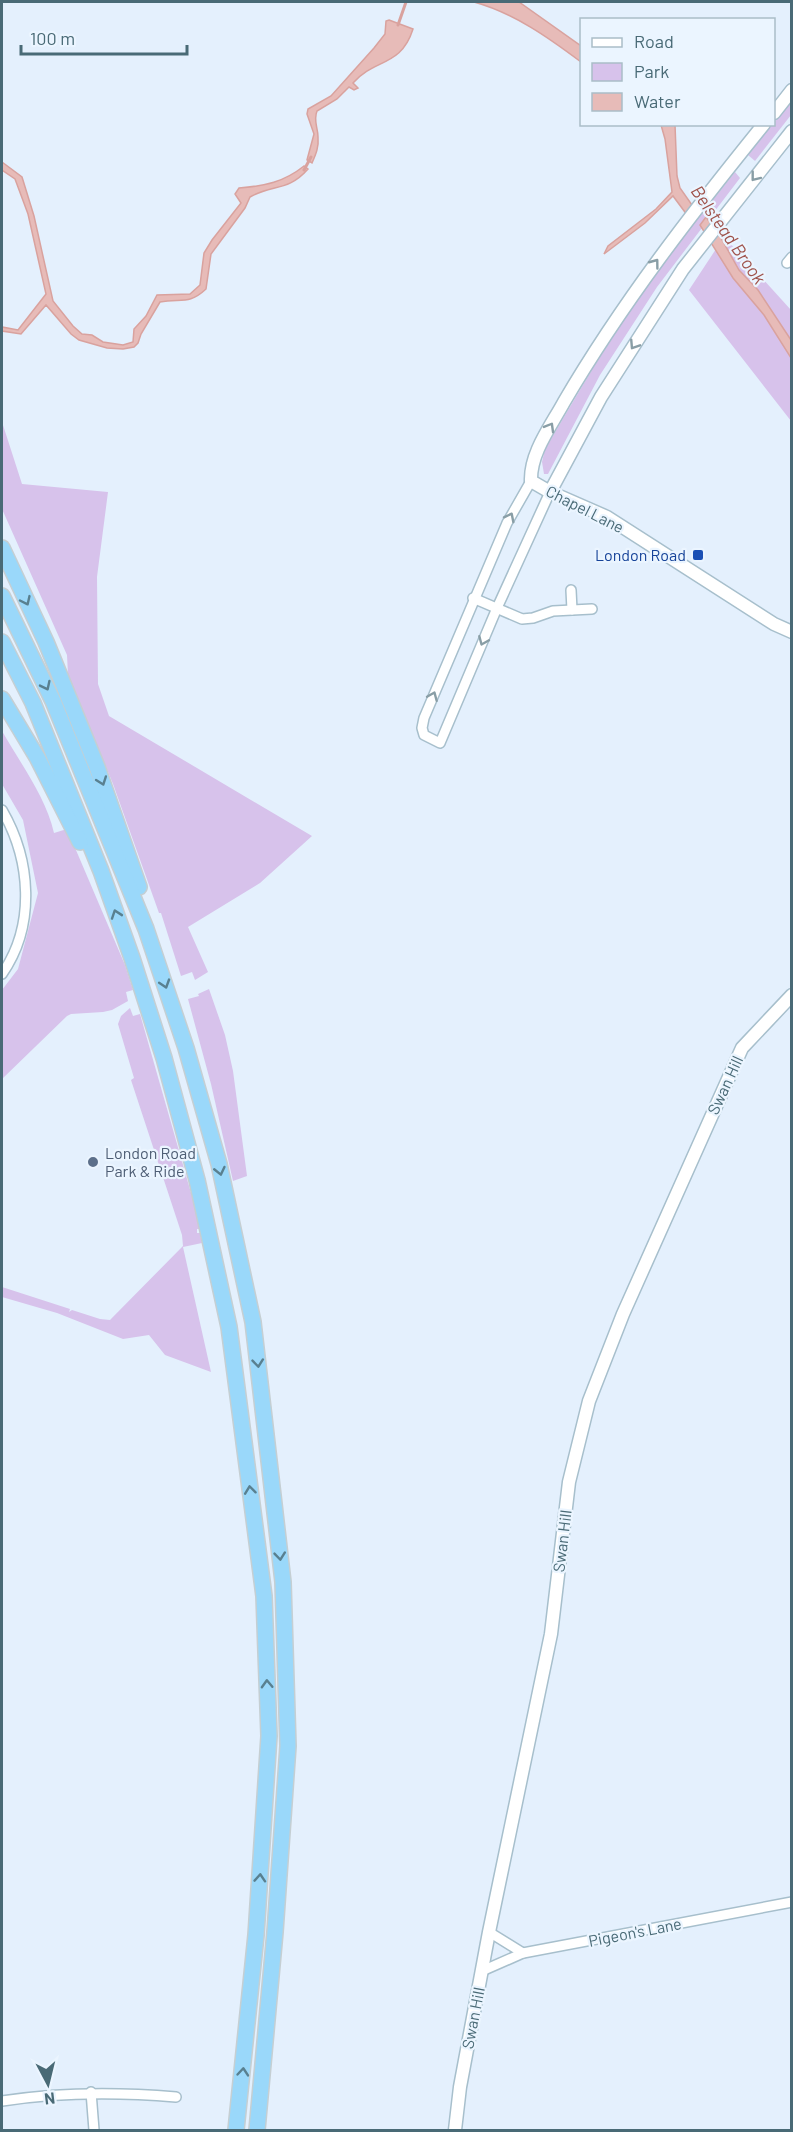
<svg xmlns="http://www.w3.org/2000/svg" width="793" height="2132" font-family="Barlow,sans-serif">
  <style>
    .green { fill: #d7c2eb }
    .water { fill: #e7bbb8; stroke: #d9a29e; stroke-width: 1.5 }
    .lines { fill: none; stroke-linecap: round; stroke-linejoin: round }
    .stream { stroke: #d9a29e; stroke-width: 3 }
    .minor-casing { stroke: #a7bfcc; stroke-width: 12 }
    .tertiary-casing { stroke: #a7bfcc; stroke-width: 15 }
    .trunk-casing { stroke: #c5cfd3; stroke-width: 18 }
    .minor { stroke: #fff; stroke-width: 9 }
    .tertiary { stroke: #fff; stroke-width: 12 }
    .trunk { stroke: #9ad8fa; stroke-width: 15 }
    .oneway { stroke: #899ea6 }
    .oneway2 { stroke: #598090 }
    .transit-dot { fill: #1a4fb4; stroke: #ebf5ff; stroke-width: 2 }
    .service-dot { fill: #5c6f8a; stroke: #ebf5ff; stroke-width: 2 }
    .labels { text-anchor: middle; stroke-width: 4.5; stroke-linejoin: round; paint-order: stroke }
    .street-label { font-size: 16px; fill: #496a76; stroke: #ebf5ff }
    .transit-label { font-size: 16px; fill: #164399; stroke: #ebf5ff; text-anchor: end }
    .service-label { font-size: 16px; fill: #4e5e75; stroke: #ebf5ff; text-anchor: start }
    .water-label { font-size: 18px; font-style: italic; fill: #9f524b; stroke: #ebf5ff }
  </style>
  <rect width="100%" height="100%" fill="#e4f0fd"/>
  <g class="green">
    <path d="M791,101V115L755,161L748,155Z"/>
    <path d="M735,172L740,178L657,287L600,375L548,474H544L542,462L545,449L593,368L651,278Z"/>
    <path d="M721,238L734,247L791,310V340L758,290L739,270Z"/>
    <path d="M716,249L733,278L764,315L791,358V421L689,290Z"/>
    <path d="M2,422L22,484L108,492L97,577L98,684L109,716L312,836L260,883L188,927L208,972L195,980L192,972L181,976L161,913H159L113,784L68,675L67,655L2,509Z"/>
    <path d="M2,731C20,763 46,797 54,833L67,829L125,965L133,990L126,992L128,1001L112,1010L103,1012L71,1014L67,1016L2,1079V990L18,969L38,893L23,820L2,784Z"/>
    <path d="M209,989L225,1035L233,1071L247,1176L233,1181L211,1084L188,999L199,996L198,994Z"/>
    <path d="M130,1008L133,1016L140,1014L197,1214L199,1229H197V1233H200L202,1243L183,1247L211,1372L165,1355L149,1335L123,1339L57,1313L2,1297V1287L70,1309L69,1312L72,1310L100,1319L110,1320L183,1246L182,1235L131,1080L134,1078L118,1024L121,1016Z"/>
  </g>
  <g class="water">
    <path d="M474,2H519L581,46V62C549,38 514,13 474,2Z"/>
    <path d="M389,20L413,29C401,67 375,58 353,83L358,88L354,90L349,87L337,99L317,111C313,121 318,127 318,137C319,147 316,154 312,163L307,160L314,134L307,114L308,109L331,96L374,48L385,34L386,21Z"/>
    <path d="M661,125H675L677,176L680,188L699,215L693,223L673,196L645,223L604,254L608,246L656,209L672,192L665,139Z"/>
    <path d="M2,162L22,177L34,216L53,301L73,326L82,334L92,335L103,342L123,345L133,342L134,329L146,316L157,295L190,294L200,285L204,253L212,240L241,203L235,194L239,188C265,186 284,182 304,166L308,169C288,192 272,184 250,197L245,208L211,254L206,289C189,305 181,298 160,302L141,334L138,343L134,347L123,349L107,348L79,340L71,334L46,305L21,334L2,331V327L18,330L46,294L28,214L15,179L2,170Z"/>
    <path d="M706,217L721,238L739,270L758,290L791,340V358L764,315L733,278L700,225Z"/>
  </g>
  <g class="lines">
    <g class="stream">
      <path d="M398,25L406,2"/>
      <path d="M304,170L311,157"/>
    </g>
    <g class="minor-casing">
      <g id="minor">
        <path d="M787,263L792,257"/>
        <path d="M531,481L507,523L424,718L422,728L424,735L440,743L497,608L550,492"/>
        <path d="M571,590L572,610"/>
        <path d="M473,598L522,619L533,618L553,611L592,609"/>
        <path d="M2,810C31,860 36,925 2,974"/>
        <path d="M489,1932L523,1953"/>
        <path d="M482,1971L523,1953L792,1902"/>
        <path d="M91,2092L94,2130"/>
        <path d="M2,2101C60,2092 117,2092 176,2097"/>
      </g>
    </g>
    <g class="tertiary-casing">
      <g id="tertiary">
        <path d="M774,113L792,90"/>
        <path d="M764,124C692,213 622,303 564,402C551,426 530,453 531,481L550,492L607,517L774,624L792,632"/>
        <path d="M550,492L601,397L683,269L792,131"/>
        <path d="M455,2130L460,2087L489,1932L551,1634L569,1482L589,1401L623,1314L742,1048L792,995"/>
      </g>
    </g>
    <g class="trunk-casing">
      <g id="trunk">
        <path d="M2,548L46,642L97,767L139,887"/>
        <path d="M2,596L53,701L146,929L186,1048L219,1164L253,1322L283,1582L288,1746L275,1932L257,2130"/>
        <path d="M2,642L33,703L101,871L132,958L164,1058L197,1180L229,1327L264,1596L269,1736L256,1935L236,2130"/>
        <path d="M2,699L37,757L80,842"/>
      </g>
    </g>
    <use href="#minor" class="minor"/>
    <use href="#tertiary" class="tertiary"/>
    <use href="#trunk" class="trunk"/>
  </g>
  <defs><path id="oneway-chevron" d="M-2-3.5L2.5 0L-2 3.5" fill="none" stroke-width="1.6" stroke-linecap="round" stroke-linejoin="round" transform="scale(1.5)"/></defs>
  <g class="oneway">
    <use href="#oneway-chevron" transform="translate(755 177) rotate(128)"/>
    <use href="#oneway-chevron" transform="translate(655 263) rotate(-53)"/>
    <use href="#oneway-chevron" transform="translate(634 345) rotate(123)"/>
    <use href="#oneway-chevron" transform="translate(550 427) rotate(-60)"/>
    <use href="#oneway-chevron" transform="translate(510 517) rotate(-63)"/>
    <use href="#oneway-chevron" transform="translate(483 641) rotate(113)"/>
    <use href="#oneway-chevron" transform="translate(433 696) rotate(-67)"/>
  </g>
  <g class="oneway2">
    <use href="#oneway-chevron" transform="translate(26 601) rotate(65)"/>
    <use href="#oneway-chevron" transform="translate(46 686) rotate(64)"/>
    <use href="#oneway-chevron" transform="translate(102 781) rotate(70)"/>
    <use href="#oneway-chevron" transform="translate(116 914) rotate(-109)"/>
    <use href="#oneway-chevron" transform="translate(165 984) rotate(72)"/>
    <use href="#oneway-chevron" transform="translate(220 1171) rotate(77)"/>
    <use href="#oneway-chevron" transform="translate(258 1363) rotate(84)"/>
    <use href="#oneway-chevron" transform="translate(250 1490) rotate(-97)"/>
    <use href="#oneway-chevron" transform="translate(280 1556) rotate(84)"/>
    <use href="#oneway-chevron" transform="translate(267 1684) rotate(-92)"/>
    <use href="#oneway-chevron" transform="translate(260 1878) rotate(-86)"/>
    <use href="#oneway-chevron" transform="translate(243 2072) rotate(-85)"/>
  </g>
  <rect class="transit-dot" x="692" y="549" width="12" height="12" rx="3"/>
  <circle class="service-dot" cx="93" cy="1162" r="6"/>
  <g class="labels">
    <g class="street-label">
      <text transform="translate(585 509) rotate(27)" y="6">Chapel Lane</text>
      <text transform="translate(725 1085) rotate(-65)" y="6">Swan Hill</text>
      <text transform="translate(562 1541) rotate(-83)" y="6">Swan Hill</text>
      <text transform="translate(635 1932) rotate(-11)" y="6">Pigeon's Lane</text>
      <text transform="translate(473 2018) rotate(-79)" y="6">Swan Hill</text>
    </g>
    <g class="transit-label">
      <text x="686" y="561">London Road</text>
    </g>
    <g class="service-label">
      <text x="105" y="1159">London Road<tspan x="105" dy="18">Park &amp; Ride</tspan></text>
    </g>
    <g class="water-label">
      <text transform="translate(728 235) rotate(55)" y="6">Belstead Brook</text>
    </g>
  </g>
  <rect width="793" height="2132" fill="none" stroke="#496a76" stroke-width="6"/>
  <rect x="580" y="18" width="195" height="108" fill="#ebf5ff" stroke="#aabdc8" stroke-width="1.5"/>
  <rect x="592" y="38" width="30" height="9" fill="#ffffff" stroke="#aabdc8" stroke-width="1.5"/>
  <text x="634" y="48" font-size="18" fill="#496a76">Road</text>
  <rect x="592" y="63" width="30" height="18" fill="#d7c2eb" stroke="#aabdc8" stroke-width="1.5"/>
  <text x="634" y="78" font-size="18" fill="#496a76">Park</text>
  <rect x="592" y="93" width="30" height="18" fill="#e7bbb8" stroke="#aabdc8" stroke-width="1.5"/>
  <text x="634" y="108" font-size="18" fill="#496a76">Water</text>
  <g transform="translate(48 2084) rotate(173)" stroke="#ebf5ff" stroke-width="4.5" paint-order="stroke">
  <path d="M0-4.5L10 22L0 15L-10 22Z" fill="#496a76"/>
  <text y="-9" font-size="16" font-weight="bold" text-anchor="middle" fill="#496a76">N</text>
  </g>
  <path d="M21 45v9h166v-9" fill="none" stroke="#496a76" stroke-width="3"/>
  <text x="30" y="45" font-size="18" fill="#496a76" stroke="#ebf5ff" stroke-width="4.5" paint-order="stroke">100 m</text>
</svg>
